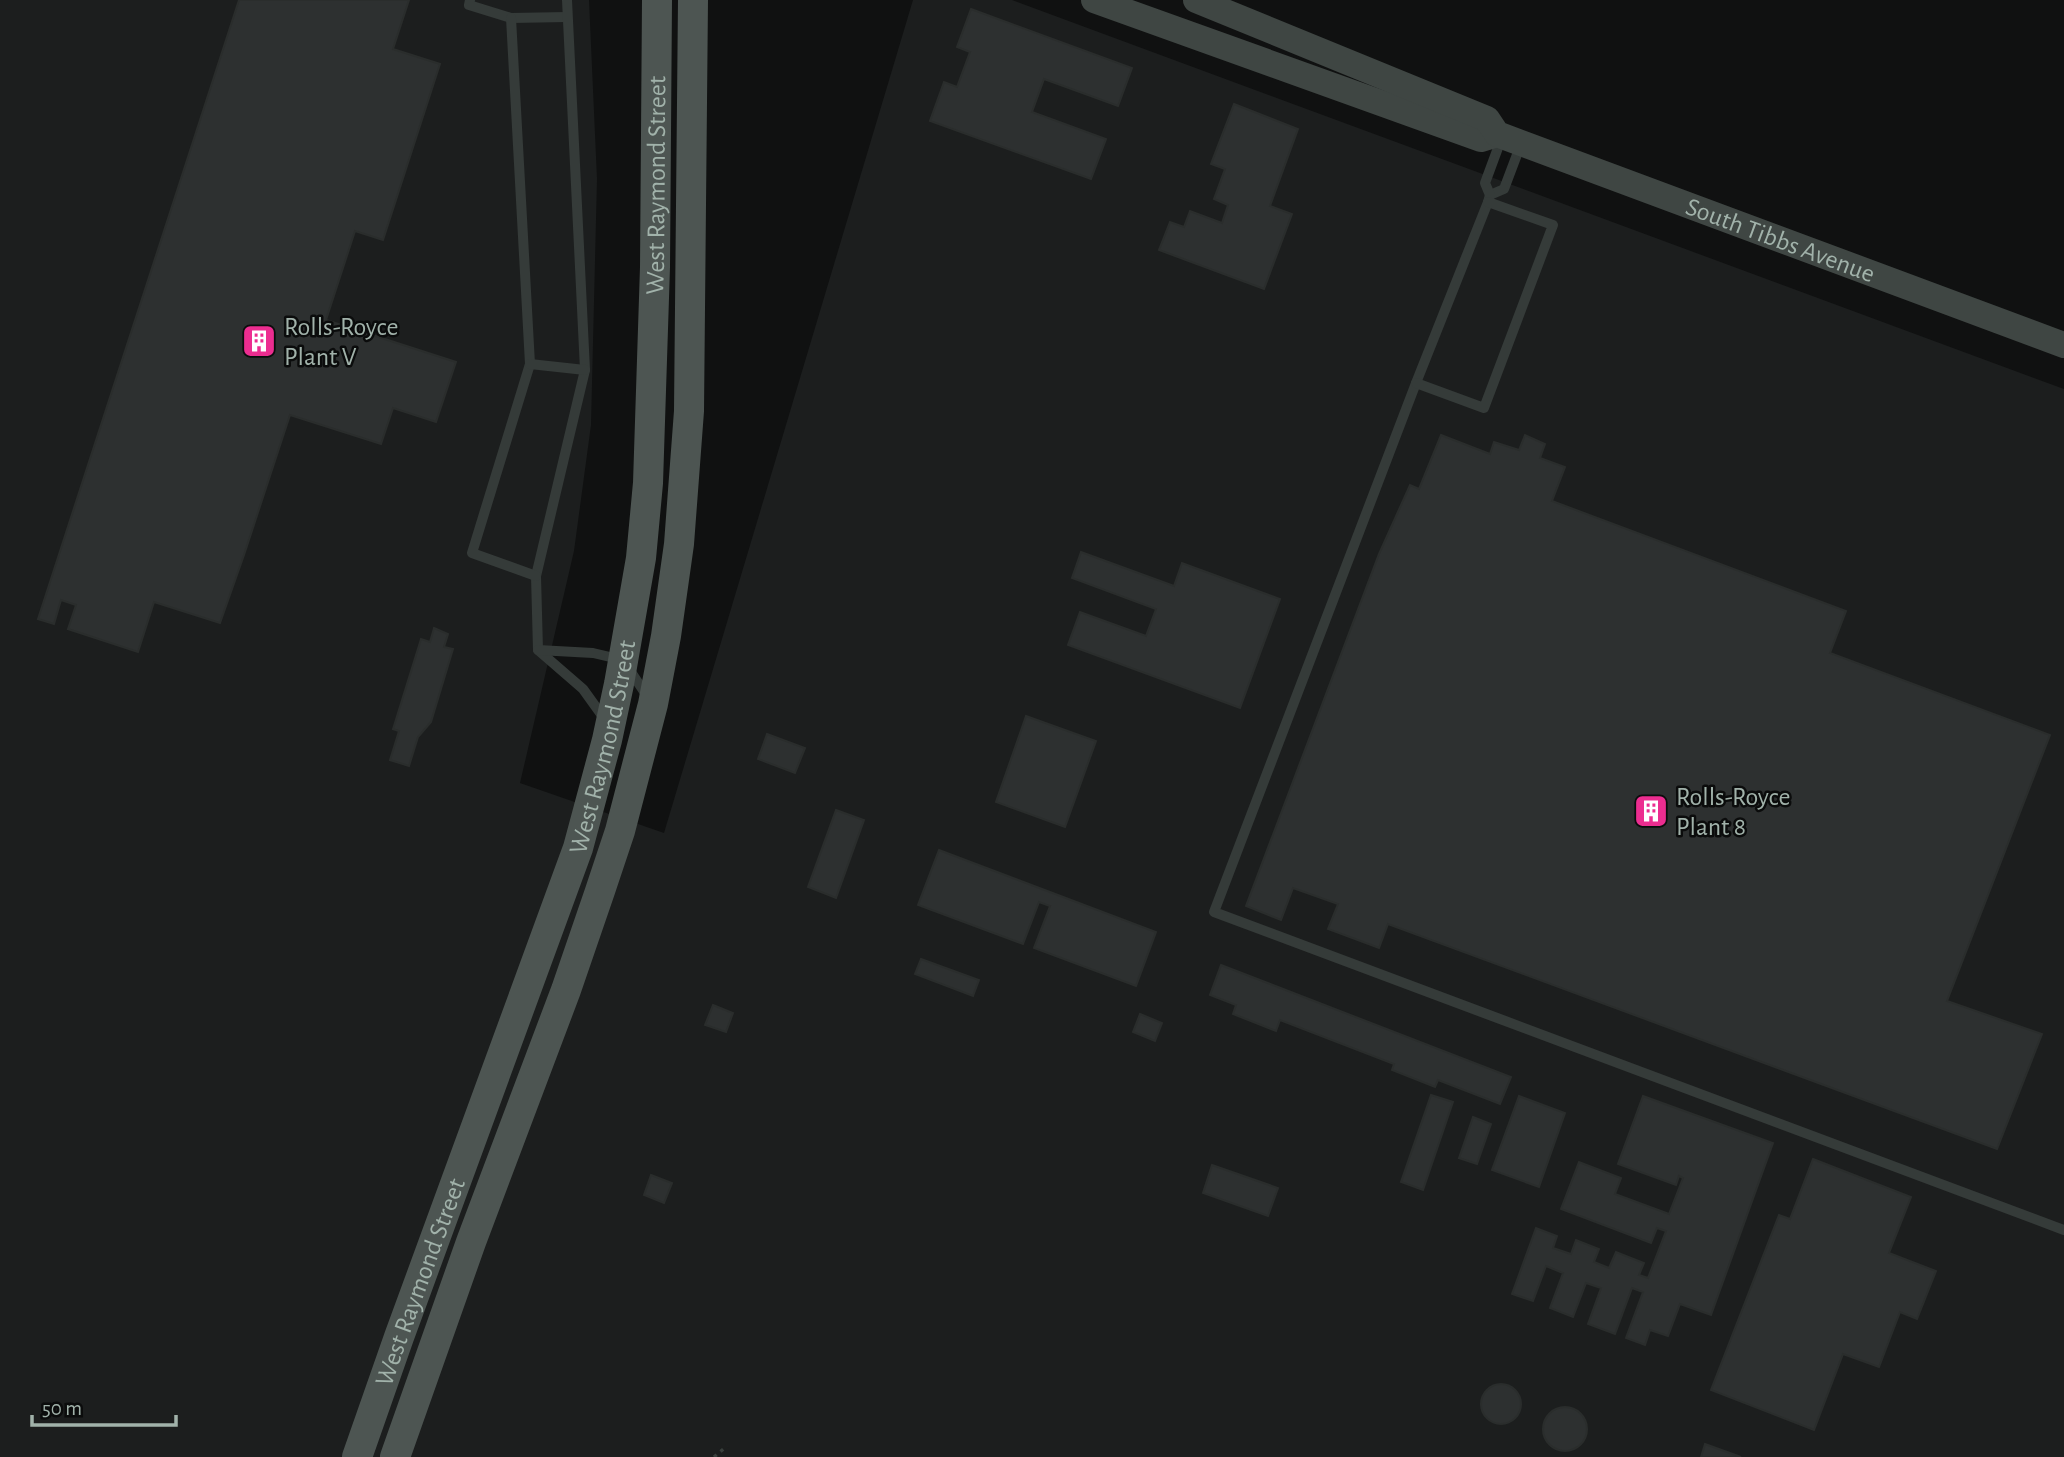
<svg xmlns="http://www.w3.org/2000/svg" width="2064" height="1457" font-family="'Alegreya Sans',sans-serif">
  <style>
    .built { fill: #1c1e1e }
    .building { fill: #2d3030; stroke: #2a2d2c; stroke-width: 2 }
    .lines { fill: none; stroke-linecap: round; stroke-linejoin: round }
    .path { stroke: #393f3c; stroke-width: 3.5; stroke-dasharray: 3.5 5; stroke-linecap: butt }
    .service { stroke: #353b39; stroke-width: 10 }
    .secondary { stroke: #3f4643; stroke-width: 26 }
    .primary { stroke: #4d5552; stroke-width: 30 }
    .labels { text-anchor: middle; stroke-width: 5; stroke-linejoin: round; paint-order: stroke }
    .street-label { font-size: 26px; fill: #a1b2aa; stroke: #0b0c0c }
    .poi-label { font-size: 26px; fill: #a1b2aa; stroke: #0b0c0c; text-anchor: start }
  </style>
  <rect width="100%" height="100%" fill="#101111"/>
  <path class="built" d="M0,0H589L597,179L591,425L574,551L520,783L664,833L913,0H1012L2064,389V1457H0Z"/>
  <g class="building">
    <path d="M239,0H409L393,49L440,64L383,240L355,231L326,320L456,362L436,422L393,408L381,444L290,415L244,555L220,623L154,602L138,652L68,629L76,605L61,600L54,624L38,619Z"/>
    <path d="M971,9L1132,68L1118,106L1044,79L1032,112L1106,139L1091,179L930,121L944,82L957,87L970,52L957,47Z"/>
    <path d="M1234,104L1298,129L1270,206L1292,214L1264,289L1159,250L1170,222L1184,227L1190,211L1222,223L1228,205L1214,199L1225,169L1211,164Z"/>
    <path d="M1441,435L1490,454L1494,442L1519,450L1525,435L1545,444L1540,458L1565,467L1552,501L1846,611L1830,653L2050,735L1947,1001L2042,1034L1997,1149L1388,924L1379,948L1328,929L1338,904L1293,888L1281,920L1246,906L1379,554L1410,485L1419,489Z"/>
    <path d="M1081,552L1174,586L1182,563L1280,599L1240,708L1068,645L1080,612L1146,636L1156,609L1072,578Z"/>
    <path d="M434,628L448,634L444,647L453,649L431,722L418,737L409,766L390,760L399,731L393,729L421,639L430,642Z"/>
    <path d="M1026,716L1096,741L1065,827L996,802Z"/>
    <path d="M767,734L805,748L795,773L758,759Z"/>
    <path d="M836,810L864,820L836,898L808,887Z"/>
    <path d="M939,850L1156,932L1136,986L1034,948L1050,906L1039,902L1023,944L918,905Z"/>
    <path d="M921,959L979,980L973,996L915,974Z"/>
    <path d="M1221,965L1511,1077L1500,1104L1438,1080L1435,1087L1392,1070L1394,1064L1280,1020L1276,1031L1233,1014L1236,1005L1210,995Z"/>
    <path d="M713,1005L733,1013L726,1032L705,1025Z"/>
    <path d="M1140,1014L1162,1023L1155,1041L1133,1032Z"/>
    <path d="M1431,1095L1453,1102L1423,1190L1401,1182Z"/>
    <path d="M1519,1096L1565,1113L1539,1187L1492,1170Z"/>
    <path d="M1643,1096L1773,1143L1711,1315L1680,1304L1668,1336L1650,1330L1645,1345L1626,1338L1643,1292L1632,1288L1615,1334L1588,1324L1601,1288L1586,1283L1573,1317L1550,1308L1563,1273L1546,1266L1533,1301L1512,1294L1536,1228L1557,1236L1553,1248L1571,1254L1576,1240L1599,1249L1594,1262L1609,1268L1616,1252L1644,1263L1639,1275L1648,1278L1666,1231L1657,1228L1651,1243L1561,1209L1579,1162L1621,1178L1615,1194L1669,1214L1683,1178L1679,1176L1676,1185L1618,1164Z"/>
    <path d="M1473,1117L1491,1124L1477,1164L1459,1158Z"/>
    <path d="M1813,1159L1911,1197L1889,1253L1936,1271L1917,1319L1900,1312L1879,1367L1843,1354L1814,1430L1711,1390L1779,1215L1790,1219Z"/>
    <path d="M1212,1165L1278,1188L1268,1216L1203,1193Z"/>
    <path d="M651,1175L672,1183L664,1203L644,1195Z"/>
    <circle cx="1501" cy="1404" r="20"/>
    <circle cx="1565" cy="1429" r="22"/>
    <path d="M1705,1444L1741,1457H1701Z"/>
  </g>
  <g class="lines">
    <path class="path" d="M714,1457L727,1446"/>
    <g class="service">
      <path d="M470,0L469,5L511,18L567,17"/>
      <path d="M567,0L585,370L536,576L538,650L583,689L606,721"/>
      <path d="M511,18L530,364L472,553L536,576"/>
      <path d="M1521,144L1504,189L1490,195L1488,202L1416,383L1214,912L2064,1230"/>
      <path d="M1490,195L1485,183L1502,137"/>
      <path d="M530,364L585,370"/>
      <path d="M1416,383L1484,408L1553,225L1488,202"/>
      <path d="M538,650L593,653L623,660L647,696"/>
    </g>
    <g class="secondary">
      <path d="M1094,0L1481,139L1497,134"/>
      <path id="s1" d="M1196,0L1487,119L1497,134L2064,345"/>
    </g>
    <g class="primary">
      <path id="s2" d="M357,1457L399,1337L578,848L607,740L619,684L641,558L648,483L655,267L657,0"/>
      <path d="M395,1457L471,1242L566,990L600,891L620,831L653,704L666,636L679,544L689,411L693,0"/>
    </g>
  </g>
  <defs>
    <g id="building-square" transform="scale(1.75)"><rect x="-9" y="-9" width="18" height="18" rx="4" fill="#ec2d90" stroke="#0b0c0c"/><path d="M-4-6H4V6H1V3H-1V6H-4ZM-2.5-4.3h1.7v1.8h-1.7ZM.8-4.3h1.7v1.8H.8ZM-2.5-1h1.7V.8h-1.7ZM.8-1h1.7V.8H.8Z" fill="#fff"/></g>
  </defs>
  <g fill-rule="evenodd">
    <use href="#building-square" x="259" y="341"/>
    <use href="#building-square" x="1651" y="811"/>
  </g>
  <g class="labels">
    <g class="street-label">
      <text dy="9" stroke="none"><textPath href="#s2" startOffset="1318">West Raymond Street</textPath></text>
      <text dy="9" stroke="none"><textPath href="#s1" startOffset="635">South Tibbs Avenue</textPath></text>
      <text dy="9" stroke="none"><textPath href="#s2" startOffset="752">West Raymond Street</textPath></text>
      <text dy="9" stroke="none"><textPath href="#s2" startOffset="186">West Raymond Street</textPath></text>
    </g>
    <g class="poi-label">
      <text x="284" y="335">Rolls-Royce<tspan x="284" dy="30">Plant V</tspan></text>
      <text x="1676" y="805">Rolls-Royce<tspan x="1676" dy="30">Plant 8</tspan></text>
    </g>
  </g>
  <path d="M32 1415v10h144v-10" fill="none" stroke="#a1b2aa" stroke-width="3.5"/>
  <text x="42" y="1415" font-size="21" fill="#a1b2aa" stroke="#0b0c0c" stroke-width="5" paint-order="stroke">50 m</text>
</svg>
